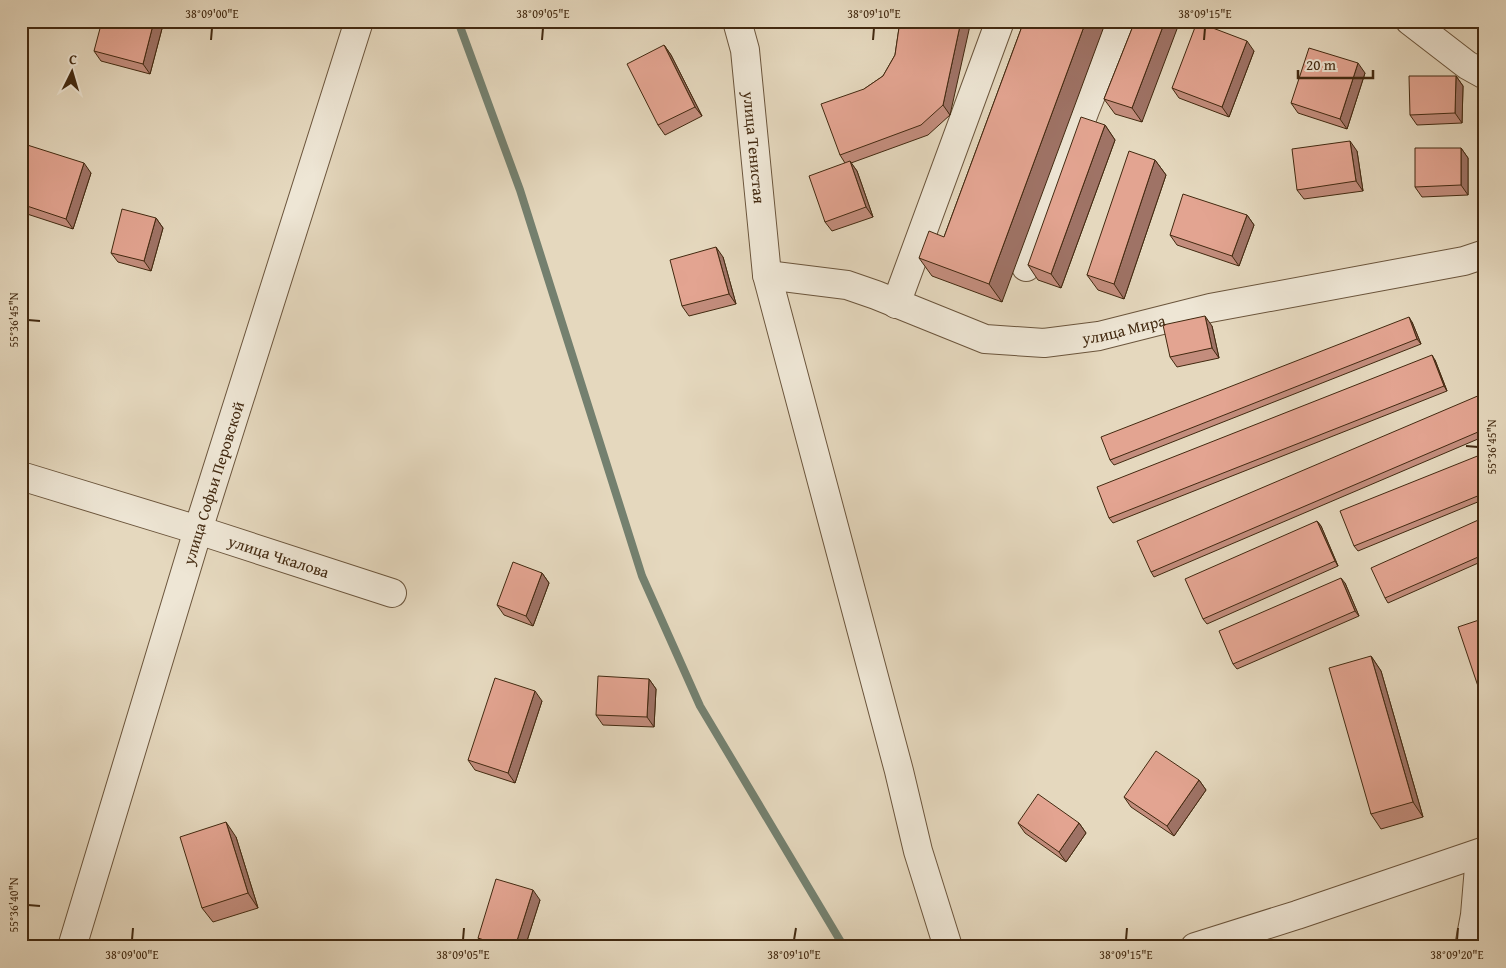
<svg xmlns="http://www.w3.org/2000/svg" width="1506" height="968" font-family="'Gentium Book Plus',serif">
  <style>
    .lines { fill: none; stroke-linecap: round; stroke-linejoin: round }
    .stream { stroke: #74806f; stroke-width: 8 }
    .minor-casing { stroke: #6b553c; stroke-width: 30 }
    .minor { stroke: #eee6d5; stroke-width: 28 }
    .wall { fill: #c38d7d; stroke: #422910 }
    .shaded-wall { fill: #9f7366; stroke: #422910 }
    .building { fill: #e3a491; stroke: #422910 }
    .ticks { fill: none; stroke: #422910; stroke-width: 2 }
    .labels { text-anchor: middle; stroke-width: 4; stroke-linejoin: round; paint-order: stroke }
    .street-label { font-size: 16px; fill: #422910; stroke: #eee6d5 }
    .neatline { fill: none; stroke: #422910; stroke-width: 2 }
    .ticks-label { font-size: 12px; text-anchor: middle; fill: #422910 }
  </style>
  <rect width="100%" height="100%" fill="#e5d8be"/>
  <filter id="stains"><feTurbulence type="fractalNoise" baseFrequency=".004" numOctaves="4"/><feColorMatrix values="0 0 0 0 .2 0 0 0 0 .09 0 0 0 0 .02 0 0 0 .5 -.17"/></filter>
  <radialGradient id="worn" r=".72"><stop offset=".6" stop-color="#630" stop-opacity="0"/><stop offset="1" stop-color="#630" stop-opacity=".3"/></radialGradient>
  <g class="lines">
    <path class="stream" d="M458,21L520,190L642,576L700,706L844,947"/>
    <g class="minor-casing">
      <g id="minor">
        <path id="s1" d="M737,21L745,50L767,275L899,771L918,851L948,947"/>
        <path d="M1410,21L1467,65L1485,75"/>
        <path d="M1026,267L1085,110L1121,21"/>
        <path id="s2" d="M767,275L847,285L876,295L985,339L1044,343L1099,336L1210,308L1464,261L1485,254"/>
        <path d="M896,304L1000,21"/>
        <path id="s3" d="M21,476L198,530L392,593"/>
        <path id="s4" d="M72,947L198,530L359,21"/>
        <path d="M1195,947L1297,915L1485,851"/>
        <path d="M1469,947L1475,915L1479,867L1485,860"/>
      </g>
    </g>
    <use href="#minor" class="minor"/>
  </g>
  <g class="wall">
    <path d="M164,21L150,74L101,61L94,51Z"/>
    <path d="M900,21L950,115L928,135L851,163L857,171L873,217L832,231L825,222L845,163L840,155L864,89L883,76L895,55Z"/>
    <path d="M1024,21L1002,302L932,276L919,258L944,237Z"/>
    <path d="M1135,21L1142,122L1115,114L1104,99Z"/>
    <path d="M664,45L671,55L702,116L665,135L658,125Z"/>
    <path d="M1254,51L1229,117L1179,98L1172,88Z"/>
    <path d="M1365,73L1347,129L1298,113L1291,103Z"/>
    <path d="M1456,76L1463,86L1462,123L1417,125L1410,115Z"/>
    <path d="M1105,125L1115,140L1061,288L1038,280L1028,265Z"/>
    <path d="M21,143L91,173L73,229L21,212Z"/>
    <path d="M1461,148L1468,158V195L1422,197L1415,187Z"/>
    <path d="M1357,151L1363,191L1304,199L1297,190Z"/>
    <path d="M1155,160L1166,175L1124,299L1098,290L1087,275Z"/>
    <path d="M1247,215L1254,225L1239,266L1177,245L1170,235Z"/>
    <path d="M156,218L163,228L151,271L118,262L111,253Z"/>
    <path d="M723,257L736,304L689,316L682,306Z"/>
    <path d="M1412,322L1421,344L1114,465L1110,460Z"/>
    <path d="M1212,326L1219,358L1177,367L1170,357Z"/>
    <path d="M1435,360L1447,391L1113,523L1109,518Z"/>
    <path d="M1480,395L1485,403V436L1154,577L1151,572Z"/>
    <path d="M1485,453V499L1358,551L1354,546Z"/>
    <path d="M1485,517V560L1388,603L1385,598Z"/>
    <path d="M1317,521L1321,526L1338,566L1207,624L1203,619Z"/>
    <path d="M542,573L549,583L533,626L504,615L497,605Z"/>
    <path d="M1345,583L1359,616L1237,669L1233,664Z"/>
    <path d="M1371,656L1381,671L1423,817L1381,829L1371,814Z"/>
    <path d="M649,679L656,689L654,727L603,725L596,715Z"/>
    <path d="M542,701L515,783L475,770L468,760Z"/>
    <path d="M1199,780L1206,790L1174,836L1131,807L1124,797Z"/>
    <path d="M1018,823H1079L1086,833L1066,862L1025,833Z"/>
    <path d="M236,837L258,908L213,922L202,908Z"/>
    <path d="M540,900L525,947H484L478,938Z"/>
  </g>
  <g class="shaded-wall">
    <path d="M154,21H164L150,74L143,64Z"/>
    <path d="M961,21H971L950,115L943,105Z"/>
    <path d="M1086,21H1106L1002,302L989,284Z"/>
    <path d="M1165,21H1180L1142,122L1132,108Z"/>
    <path d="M1247,41L1254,51L1229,117L1222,107Z"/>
    <path d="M664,45L671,55L702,116L695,107Z"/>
    <path d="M1358,63L1365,73L1347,129L1340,119Z"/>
    <path d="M1456,76L1463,86L1462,123L1455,113Z"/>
    <path d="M1105,125L1115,140L1061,288L1051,274Z"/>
    <path d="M1350,141L1357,151L1363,191L1356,181Z"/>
    <path d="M1461,148L1468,158V195L1461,185Z"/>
    <path d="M1155,160L1166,175L1124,299L1114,284Z"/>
    <path d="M850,161L857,171L873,217L866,207Z"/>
    <path d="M84,163L91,173L73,229L66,219Z"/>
    <path d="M1247,215L1254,225L1239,266L1232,256Z"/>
    <path d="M156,218L163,228L151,271L144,261Z"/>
    <path d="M716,247L723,257L736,304L729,294Z"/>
    <path d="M1205,316L1212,326L1219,358L1212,348Z"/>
    <path d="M1409,317L1412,322L1421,344L1417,339Z"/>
    <path d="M1432,355L1435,360L1447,391L1444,386Z"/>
    <path d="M1317,521L1321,526L1338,566L1335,561Z"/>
    <path d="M542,573L549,583L533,626L526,616Z"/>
    <path d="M1341,578L1345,583L1359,616L1355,611Z"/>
    <path d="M1371,656L1381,671L1423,817L1413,802Z"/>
    <path d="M649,679L656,689L654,727L647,717Z"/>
    <path d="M535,691L542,701L515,783L508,773Z"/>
    <path d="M1199,780L1206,790L1174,836L1167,826Z"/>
    <path d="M226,822L236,837L258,908L248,893Z"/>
    <path d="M1079,823L1086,833L1066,862L1059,852Z"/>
    <path d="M533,890L540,900L525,947H515Z"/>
  </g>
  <g class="building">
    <path d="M102,21H154L143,64L94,51Z"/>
    <path d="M900,21H961L943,105L921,125L840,155L821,104L864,89L883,76L895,55Z"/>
    <path d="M1024,21H1086L989,284L919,258L929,231L944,237Z"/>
    <path d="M1135,21H1165L1132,108L1104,99Z"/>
    <path d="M1197,22L1247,41L1222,107L1172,88Z"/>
    <path d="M664,45L695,107L658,125L627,64Z"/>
    <path d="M1309,48L1358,63L1340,119L1291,103Z"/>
    <path d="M1409,76H1456L1455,113L1410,115Z"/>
    <path d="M1081,117L1105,125L1051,274L1028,265Z"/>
    <path d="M1350,141L1356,181L1297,190L1292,149Z"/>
    <path d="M21,143L84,163L66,219L21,204Z"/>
    <path d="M1415,148H1461V185L1415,187Z"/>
    <path d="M1129,151L1155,160L1114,284L1087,275Z"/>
    <path d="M850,161L866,207L825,222L809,176Z"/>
    <path d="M1183,194L1247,215L1232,256L1170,235Z"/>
    <path d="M122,209L156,218L144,261L111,253Z"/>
    <path d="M716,247L729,294L682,306L670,260Z"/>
    <path d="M1205,316L1212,348L1170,357L1163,325Z"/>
    <path d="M1409,317L1417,339L1110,460L1101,437Z"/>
    <path d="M1432,355L1444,386L1109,518L1097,487Z"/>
    <path d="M1480,395L1485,407V429L1151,572L1137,541Z"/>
    <path d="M1485,453V493L1354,546L1340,511Z"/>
    <path d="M1485,517V554L1385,598L1371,568Z"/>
    <path d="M1317,521L1335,561L1203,619L1185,579Z"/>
    <path d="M513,562L542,573L526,616L497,605Z"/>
    <path d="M1341,578L1355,611L1233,664L1219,631Z"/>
    <path d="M1485,618V707L1458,627Z"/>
    <path d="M1371,656L1413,802L1371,814L1329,668Z"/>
    <path d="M598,676L649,679L647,717L596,715Z"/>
    <path d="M495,678L535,691L508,773L468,760Z"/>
    <path d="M1156,751L1199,780L1167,826L1124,797Z"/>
    <path d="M1038,794L1079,823L1059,852L1018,823Z"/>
    <path d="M226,822L248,893L202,908L180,837Z"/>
    <path d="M496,879L533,890L515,947H505L478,938Z"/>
  </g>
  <path class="ticks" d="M211,40L212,28M542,40L543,28M873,40L874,28M1204,40L1205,28M28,320L40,321M1466,446L1478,447M28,905L40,906M132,940L133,928M463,940L464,928M794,940L796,928M1126,940L1127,928M1457,940L1458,928"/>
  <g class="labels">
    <g class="street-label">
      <text dy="6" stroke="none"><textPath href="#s1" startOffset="128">улица Тенистая</textPath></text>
      <text dy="6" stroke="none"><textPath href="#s2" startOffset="369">улица Мира</textPath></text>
      <text dy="6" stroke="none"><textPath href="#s4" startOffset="485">улица Софьи Перовской</textPath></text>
      <text dy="6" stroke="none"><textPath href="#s3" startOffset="270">улица Чкалова</textPath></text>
    </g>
  </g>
  <rect width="1506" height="968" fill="none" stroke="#e5d8be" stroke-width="55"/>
  <g transform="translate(72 72) rotate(5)" stroke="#eee6d5" stroke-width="4" paint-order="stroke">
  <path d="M0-4L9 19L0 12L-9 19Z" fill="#422910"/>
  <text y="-8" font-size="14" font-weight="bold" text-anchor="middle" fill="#422910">С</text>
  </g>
  <path d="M1298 70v8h75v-8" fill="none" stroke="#422910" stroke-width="2.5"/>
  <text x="1306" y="70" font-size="15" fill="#422910" stroke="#eee6d5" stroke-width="4" paint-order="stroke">20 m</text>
  <rect x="28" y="28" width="1450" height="912" class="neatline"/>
  <g class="ticks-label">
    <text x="212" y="18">38°09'00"E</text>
    <text x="543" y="18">38°09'05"E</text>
    <text x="874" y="18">38°09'10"E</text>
    <text x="1205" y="18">38°09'15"E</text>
    <text transform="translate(14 320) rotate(-90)" y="4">55°36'45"N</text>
    <text transform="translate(1492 447) rotate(-90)" y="4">55°36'45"N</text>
    <text transform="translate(14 905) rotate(-90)" y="4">55°36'40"N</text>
    <text x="132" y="959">38°09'00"E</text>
    <text x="463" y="959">38°09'05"E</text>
    <text x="794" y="959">38°09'10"E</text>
    <text x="1126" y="959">38°09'15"E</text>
    <text x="1457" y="959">38°09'20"E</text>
  </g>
  <rect width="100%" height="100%" filter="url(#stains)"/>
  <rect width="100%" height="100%" fill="url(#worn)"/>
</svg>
